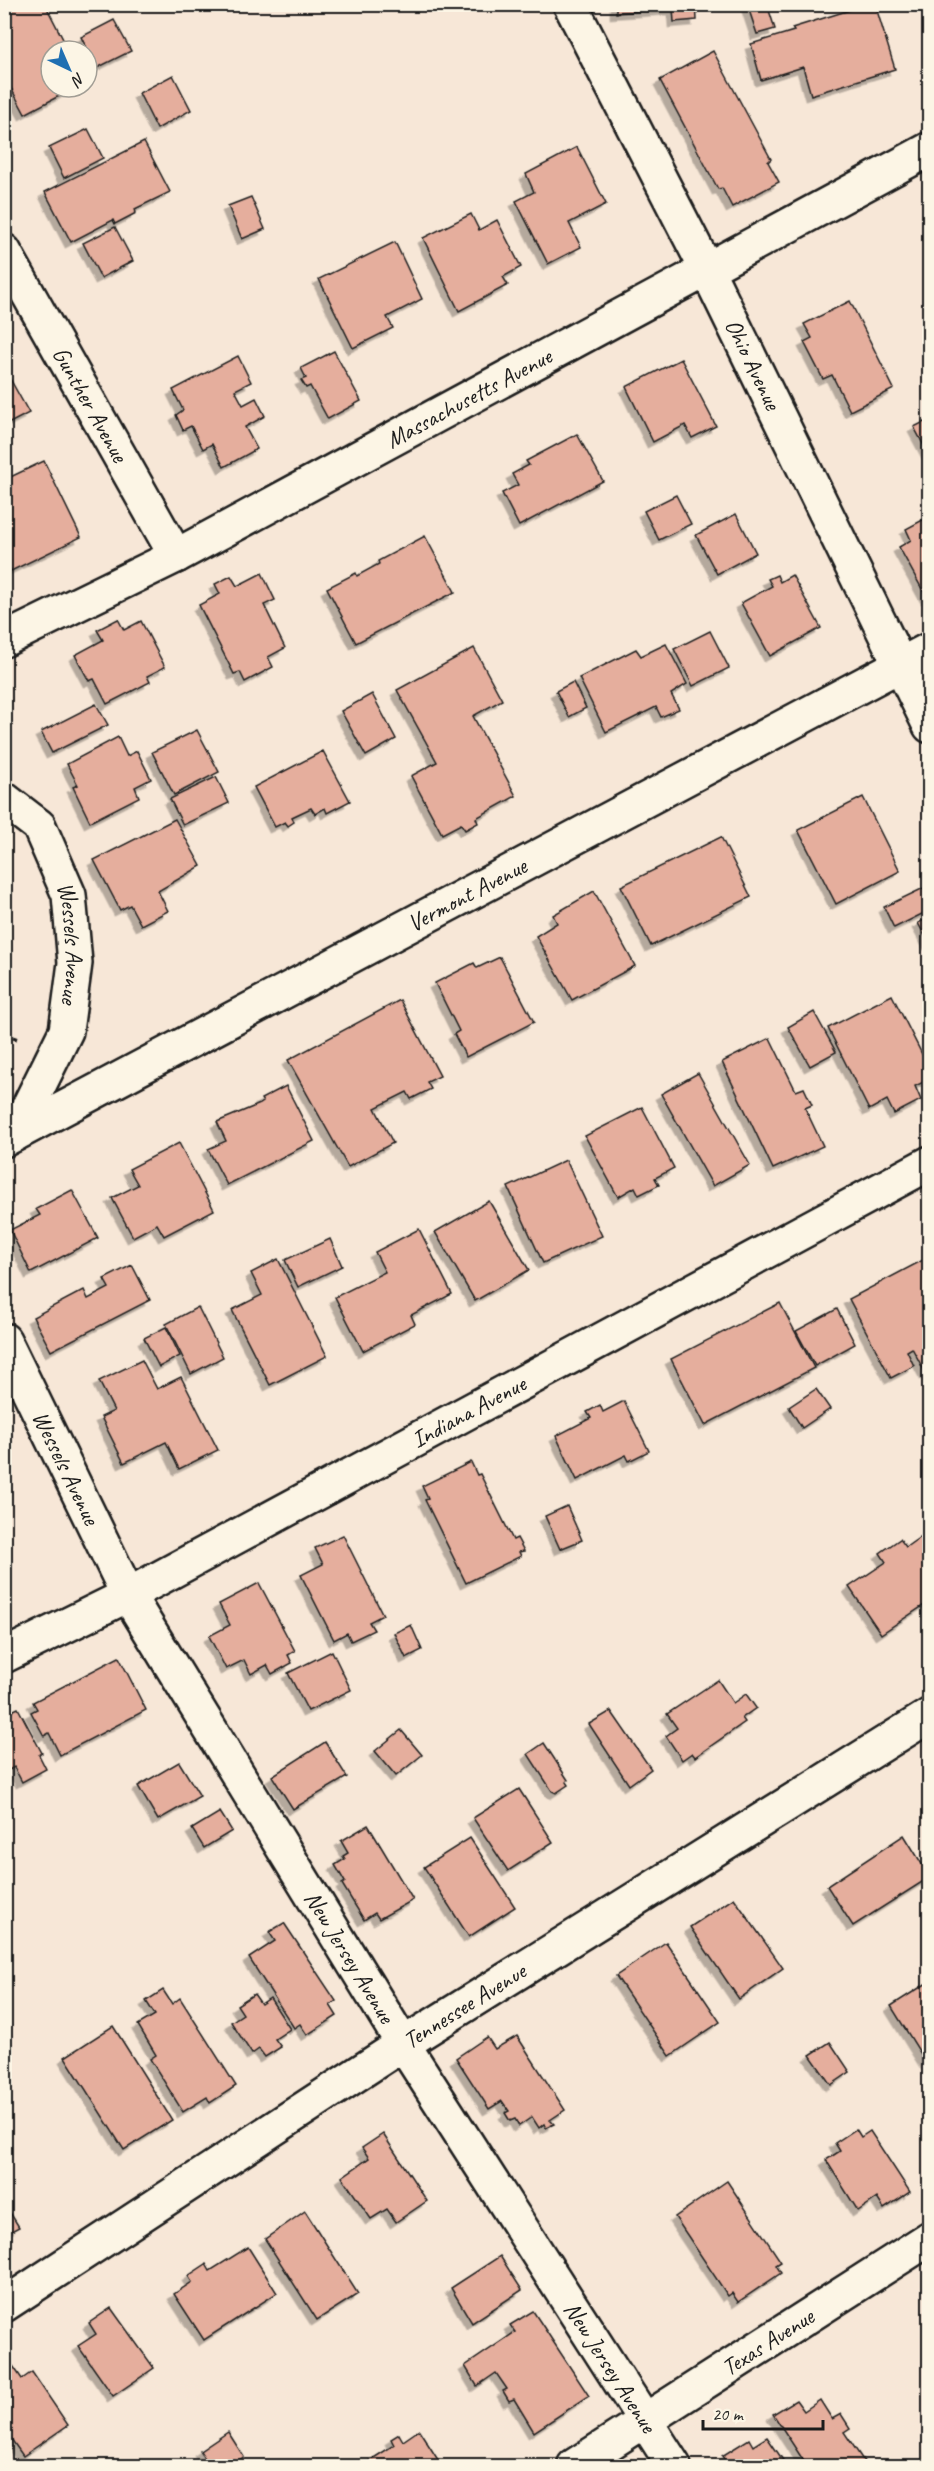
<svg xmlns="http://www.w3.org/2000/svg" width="934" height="2471" font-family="Caveat,sans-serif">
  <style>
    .building { fill: #e5ae9d; stroke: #1c1c1c; stroke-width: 1.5; filter: url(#shadow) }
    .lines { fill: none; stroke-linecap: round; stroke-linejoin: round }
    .street-casing { stroke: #1c1c1c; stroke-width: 38 }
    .path { stroke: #1c1c1c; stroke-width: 4; stroke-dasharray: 4.5 4.5; stroke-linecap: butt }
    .street { stroke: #fcf5e5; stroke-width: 33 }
    .labels { text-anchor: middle; stroke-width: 6; stroke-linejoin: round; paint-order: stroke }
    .street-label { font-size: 24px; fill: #1c1c1c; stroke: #fcf5e5 }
  </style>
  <defs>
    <filter id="shadow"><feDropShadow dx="-5.5" dy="5.5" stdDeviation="0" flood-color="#0004"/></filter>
  </defs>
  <rect width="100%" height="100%" fill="#f7e7d7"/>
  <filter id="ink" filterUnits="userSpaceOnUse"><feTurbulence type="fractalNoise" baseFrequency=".0167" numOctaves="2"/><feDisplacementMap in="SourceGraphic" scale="12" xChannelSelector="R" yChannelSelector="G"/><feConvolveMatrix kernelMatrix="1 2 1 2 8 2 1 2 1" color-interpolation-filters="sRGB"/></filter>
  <g filter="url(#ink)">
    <g class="building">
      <path d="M4,4H45L69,51H51V87H76L25,114L4,75Z"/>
      <path d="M616,4H696L697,20L674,22L673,9L616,13Z"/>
      <path d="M747,4H767L775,29L757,34Z"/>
      <path d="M869,4H875L895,69L811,95L803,67L761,80L751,44L794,31L792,28Z"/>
      <path d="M114,20L131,51L97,68L81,37Z"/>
      <path d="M713,51L771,159L768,162L779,182L732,207L722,188L718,189L660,80Z"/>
      <path d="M173,75L191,110L157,129L139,93Z"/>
      <path d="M88,129L103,158L64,178L49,148Z"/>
      <path d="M144,142L170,192L135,209L136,213L115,224L113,220L71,242L45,192Z"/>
      <path d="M577,147L606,204L569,223L581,247L548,264L516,201L534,192L526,174Z"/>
      <path d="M251,197L265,229L242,239L228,206Z"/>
      <path d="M471,214L479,230L497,220L521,267L503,277L508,285L459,311L423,238Z"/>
      <path d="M115,227L133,261L101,278L83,243Z"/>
      <path d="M395,242L422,299L387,317L393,328L353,348L319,279Z"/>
      <path d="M850,301L894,389L850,411L832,375L823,379L804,342L812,338L804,324Z"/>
      <path d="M334,351L361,401L328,419L310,386L306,388L301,380L306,378L301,368Z"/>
      <path d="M238,356L251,382L235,390L243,405L256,398L265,416L245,427L257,449L224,467L212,444L203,449L191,426L183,430L176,415L183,410L173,390Z"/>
      <path d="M681,359L716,426L692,438L685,425L653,442L626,387Z"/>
      <path d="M4,368L29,413L4,426Z"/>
      <path d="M930,419V457L914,427Z"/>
      <path d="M577,434L603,481L519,526L502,493L518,485L512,474L529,465L526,461Z"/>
      <path d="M44,461L81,537L11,571L4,558V480Z"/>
      <path d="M676,495L691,524L659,540L644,511Z"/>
      <path d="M736,514L756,553L717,574L696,535Z"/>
      <path d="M930,516V597L927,598L899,547L911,540L906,529Z"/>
      <path d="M425,536L455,592L356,643L327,588L356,573L357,576L379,564L378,561Z"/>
      <path d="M262,573L275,600L264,605L285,648L268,657L273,667L245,682L240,672L234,674L199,605L220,594L215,584L231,576L237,586Z"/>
      <path d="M777,575L780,582L792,575L821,628L770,656L741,603L772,586L768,579Z"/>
      <path d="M118,619L124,630L141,621L165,667L147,676L150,682L107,704L94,679L89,681L75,655L103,640L97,630Z"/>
      <path d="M710,631L729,668L693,686L674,649Z"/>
      <path d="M666,644L687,684L671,694L679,709L661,717L656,707L606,732L579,678L636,649L641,656Z"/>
      <path d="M474,648L502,700L473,716L516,796L476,818L478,823L465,830L461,824L442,834L411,776L437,762L397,690Z"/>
      <path d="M573,682L586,708L569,717L556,691Z"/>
      <path d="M372,694L396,739L366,756L341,711Z"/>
      <path d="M96,704L108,725L52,753L41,732Z"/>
      <path d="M197,730L219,772L174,795L152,752Z"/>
      <path d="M118,737L127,756L137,751L151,779L135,787L139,797L90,822L73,787L78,785L67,764Z"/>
      <path d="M323,751L350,801L327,813L325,808L315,814L311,808L292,817L294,822L288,826L285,822L275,827L254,787Z"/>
      <path d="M216,777L229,803L183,825L170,799Z"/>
      <path d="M863,797L900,871L836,904L798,830Z"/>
      <path d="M175,819L201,866L158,891L168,911L141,925L130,905L120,910L94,860Z"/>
      <path d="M721,837L751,897L651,946L621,886Z"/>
      <path d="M930,885V910L894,928L884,907Z"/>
      <path d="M594,891L635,966L572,1000L536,936L557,923L553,915Z"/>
      <path d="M930,917V945L918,923Z"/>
      <path d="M500,957L534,1022L466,1057L454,1034L459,1031L435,983L474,963L477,968Z"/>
      <path d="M892,995L930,1070V1079L915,1086L921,1100L894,1114L887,1100L869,1110L828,1028Z"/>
      <path d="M400,1000L440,1076L427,1082L431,1089L411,1099L407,1092L375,1108L393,1143L348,1167L288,1060Z"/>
      <path d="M814,1012L836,1052L810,1066L788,1027Z"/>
      <path d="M770,1038L796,1091L804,1088L812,1105L805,1108L823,1146L773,1169L722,1062Z"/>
      <path d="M698,1073L750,1165L713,1186L661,1094Z"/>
      <path d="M286,1086L314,1141L227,1185L208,1149L226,1141L217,1122L260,1104L263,1102L261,1099Z"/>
      <path d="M642,1107L674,1168L655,1178L659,1185L639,1195L635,1187L618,1197L585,1136Z"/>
      <path d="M179,1143L214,1210L164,1236L157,1224L133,1237L112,1198L138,1185L129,1169Z"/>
      <path d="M566,1160L602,1236L543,1263L508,1187Z"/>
      <path d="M72,1190L98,1238L31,1273L10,1230L40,1215L36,1209Z"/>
      <path d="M489,1201L529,1270L475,1301L435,1232Z"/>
      <path d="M419,1229L452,1294L411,1315L415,1324L363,1351L335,1297L385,1272L375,1252Z"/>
      <path d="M330,1239L342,1266L298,1287L285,1260Z"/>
      <path d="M278,1259L327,1356L270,1385L232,1310L262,1295L251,1273Z"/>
      <path d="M925,1259L930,1267V1372L926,1374L912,1348L907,1351L914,1366L891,1378L849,1299Z"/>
      <path d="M132,1265L150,1300L51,1351L33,1317L84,1290L88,1299L109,1288L104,1279Z"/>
      <path d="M780,1303L814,1368L705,1425L671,1359Z"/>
      <path d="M198,1307L223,1357L191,1374L166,1324Z"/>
      <path d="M837,1309L855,1344L815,1366L796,1331Z"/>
      <path d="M166,1327L180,1356L159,1367L144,1338Z"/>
      <path d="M142,1360L157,1389L181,1377L218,1450L179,1469L166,1442L124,1463L101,1417L114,1411L99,1381Z"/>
      <path d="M816,1389L830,1409L802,1428L789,1407Z"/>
      <path d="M624,1401L649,1451L629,1461L626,1455L577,1480L556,1436L591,1418L587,1412L600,1405L603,1412Z"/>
      <path d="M471,1462L477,1475L480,1474L513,1540L517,1538L524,1551L519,1552L521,1556L466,1583L425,1500L428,1499L422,1486Z"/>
      <path d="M567,1506L582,1540L560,1549L545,1516Z"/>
      <path d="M343,1535L383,1615L369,1622L374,1630L351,1641L347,1633L334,1640L301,1575L323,1564L315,1548Z"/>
      <path d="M923,1535L930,1544V1601L881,1634L849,1587L886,1562L880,1553L900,1539L906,1547Z"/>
      <path d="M259,1583L295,1651L288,1655L292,1663L272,1674L267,1665L251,1674L244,1660L226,1669L209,1636L230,1625L219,1604Z"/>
      <path d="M411,1625L422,1650L406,1658L394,1633Z"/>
      <path d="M332,1651L351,1690L308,1711L288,1673Z"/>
      <path d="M119,1657L146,1710L60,1755L49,1733L44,1736L31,1712L37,1709L33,1702Z"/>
      <path d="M718,1680L733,1703L746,1694L756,1708L742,1718L745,1722L695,1757L692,1753L682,1760L666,1736L677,1728L667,1714Z"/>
      <path d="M18,1708L42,1753L39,1755L46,1769L22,1782L14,1767L4,1773V1715Z"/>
      <path d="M611,1711L651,1769L629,1785L589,1724Z"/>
      <path d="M401,1730L422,1755L396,1776L375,1751Z"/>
      <path d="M325,1742L347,1777L293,1809L272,1776Z"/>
      <path d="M544,1743L568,1780L566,1782L568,1785L556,1793L552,1791L528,1754Z"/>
      <path d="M179,1762L200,1796L158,1820L138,1786Z"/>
      <path d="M519,1789L553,1842L508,1871L473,1818Z"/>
      <path d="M220,1812L232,1831L204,1848L192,1829Z"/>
      <path d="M368,1825L413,1900L379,1919L375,1913L364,1920L342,1884L345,1882L335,1865L345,1859L343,1856L348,1853L341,1841Z"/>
      <path d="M904,1835L930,1877L853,1926L827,1886Z"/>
      <path d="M470,1838L515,1907L469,1937L424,1867Z"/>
      <path d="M734,1898L783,1968L739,1999L690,1927Z"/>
      <path d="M284,1923L336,2001L330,2005L337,2016L307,2035L300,2024L294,2028L249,1958L275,1941L269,1932Z"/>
      <path d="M666,1942L720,2022L670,2056L616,1976Z"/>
      <path d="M927,1983L930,1986L929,2067L891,2006Z"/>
      <path d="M163,1990L172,2004L180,1998L236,2086L210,2103L207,2097L183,2112L150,2059L156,2055L138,2025L155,2015L146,2001Z"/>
      <path d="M254,1994L261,2004L270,1998L290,2029L275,2039L281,2047L265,2057L259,2049L252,2054L231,2022L243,2014L237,2005Z"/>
      <path d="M113,2026L172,2120L124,2150L65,2057Z"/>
      <path d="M517,2036L565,2110L550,2120L554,2124L546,2128L544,2124L539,2128L532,2117L519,2126L515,2119L510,2121L505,2113L509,2111L502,2101L489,2109L456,2058L487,2037L495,2049Z"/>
      <path d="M830,2042L850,2072L831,2085L810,2055Z"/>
      <path d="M856,2129L861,2137L870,2131L910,2192L884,2209L877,2198L858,2211L826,2160L840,2151L835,2143Z"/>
      <path d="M383,2134L427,2201L396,2222L387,2209L371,2219L342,2177L369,2158L362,2148Z"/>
      <path d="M727,2181L781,2262L776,2265L781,2273L738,2302L732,2293L728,2296L675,2217Z"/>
      <path d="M4,2203L19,2227L4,2235Z"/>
      <path d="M305,2211L358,2294L317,2320L265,2239Z"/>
      <path d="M248,2247L277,2293L204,2340L174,2294L192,2282L188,2276L206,2264L210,2271Z"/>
      <path d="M500,2256L522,2290L472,2323L451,2288Z"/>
      <path d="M111,2308L154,2368L113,2396L78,2346L96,2334L89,2323Z"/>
      <path d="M533,2311L589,2396L534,2432L514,2399L509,2401L503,2391L507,2389L496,2373L477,2386L465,2366L515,2332L510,2325Z"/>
      <path d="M13,2366L22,2379L32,2372L68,2425L23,2456L4,2429V2372Z"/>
      <path d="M796,2400L804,2411L820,2400L832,2419L841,2414L850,2428L844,2432L867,2466H807L773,2414Z"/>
      <path d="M419,2430L442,2466H369L366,2463L394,2445L391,2439L399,2434L403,2441Z"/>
      <path d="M228,2432L244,2457L230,2466H210L200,2451Z"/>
      <path d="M767,2437L787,2466H720L726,2462L722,2456L749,2439L753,2446Z"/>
    </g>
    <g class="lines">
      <g class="street-casing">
        <g id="street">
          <path id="s1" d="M570,4L706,268L930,726"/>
          <path id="s2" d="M4,251L176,556"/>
          <path id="s3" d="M4,640L176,556L930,149"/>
          <path id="s4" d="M4,799L39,826L69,895L75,963L66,1031L15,1134"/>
          <path id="s5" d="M4,1140L930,649"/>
          <path id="s6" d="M4,1340L128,1595L403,2044L674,2466"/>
          <path id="s7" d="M4,1656L128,1595L930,1163"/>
          <path id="s8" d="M4,2305L403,2044L930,1715"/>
          <path id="s9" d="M574,2466L930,2238"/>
        </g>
      </g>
      <path class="path" d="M4,1035L21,1040"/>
      <use href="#street" class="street"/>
    </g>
  </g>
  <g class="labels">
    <g class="street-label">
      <text dy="8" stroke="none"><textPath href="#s1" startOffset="404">Ohio Avenue</textPath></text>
      <text dy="8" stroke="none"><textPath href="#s3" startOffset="524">Massachusetts Avenue</textPath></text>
      <text dy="8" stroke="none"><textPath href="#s2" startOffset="176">Gunther Avenue</textPath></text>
      <text dy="8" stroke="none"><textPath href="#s5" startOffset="524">Vermont Avenue</textPath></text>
      <text dy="8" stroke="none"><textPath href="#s4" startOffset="168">Wessels Avenue</textPath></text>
      <text dy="8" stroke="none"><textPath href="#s7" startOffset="525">Indiana Avenue</textPath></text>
      <text dy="8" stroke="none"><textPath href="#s6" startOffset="142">Wessels Avenue</textPath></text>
      <text dy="8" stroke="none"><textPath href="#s6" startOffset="708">New Jersey Avenue</textPath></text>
      <text dy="8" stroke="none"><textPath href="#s8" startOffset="549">Tennessee Avenue</textPath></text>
      <text dy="8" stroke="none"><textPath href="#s9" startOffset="230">Texas Avenue</textPath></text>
      <text dy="8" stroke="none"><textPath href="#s6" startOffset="1194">New Jersey Avenue</textPath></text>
    </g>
  </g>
  <rect width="934" height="2471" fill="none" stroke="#fcf5e5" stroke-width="24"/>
  <rect x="12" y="12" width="910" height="2447" fill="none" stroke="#1c1c1c" stroke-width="2" filter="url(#ink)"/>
  <g transform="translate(69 69) rotate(136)"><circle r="28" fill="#fcf5e5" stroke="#a29e95" stroke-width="1.5"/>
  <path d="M0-4.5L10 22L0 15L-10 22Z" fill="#1f6fb2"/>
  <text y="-9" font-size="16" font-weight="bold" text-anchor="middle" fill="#1c1c1c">N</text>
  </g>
  <path d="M703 2420v9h120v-9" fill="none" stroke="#1c1c1c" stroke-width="3"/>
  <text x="712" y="2420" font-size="18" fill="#1c1c1c" stroke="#fcf5e5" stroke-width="4.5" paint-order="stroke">20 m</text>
</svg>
